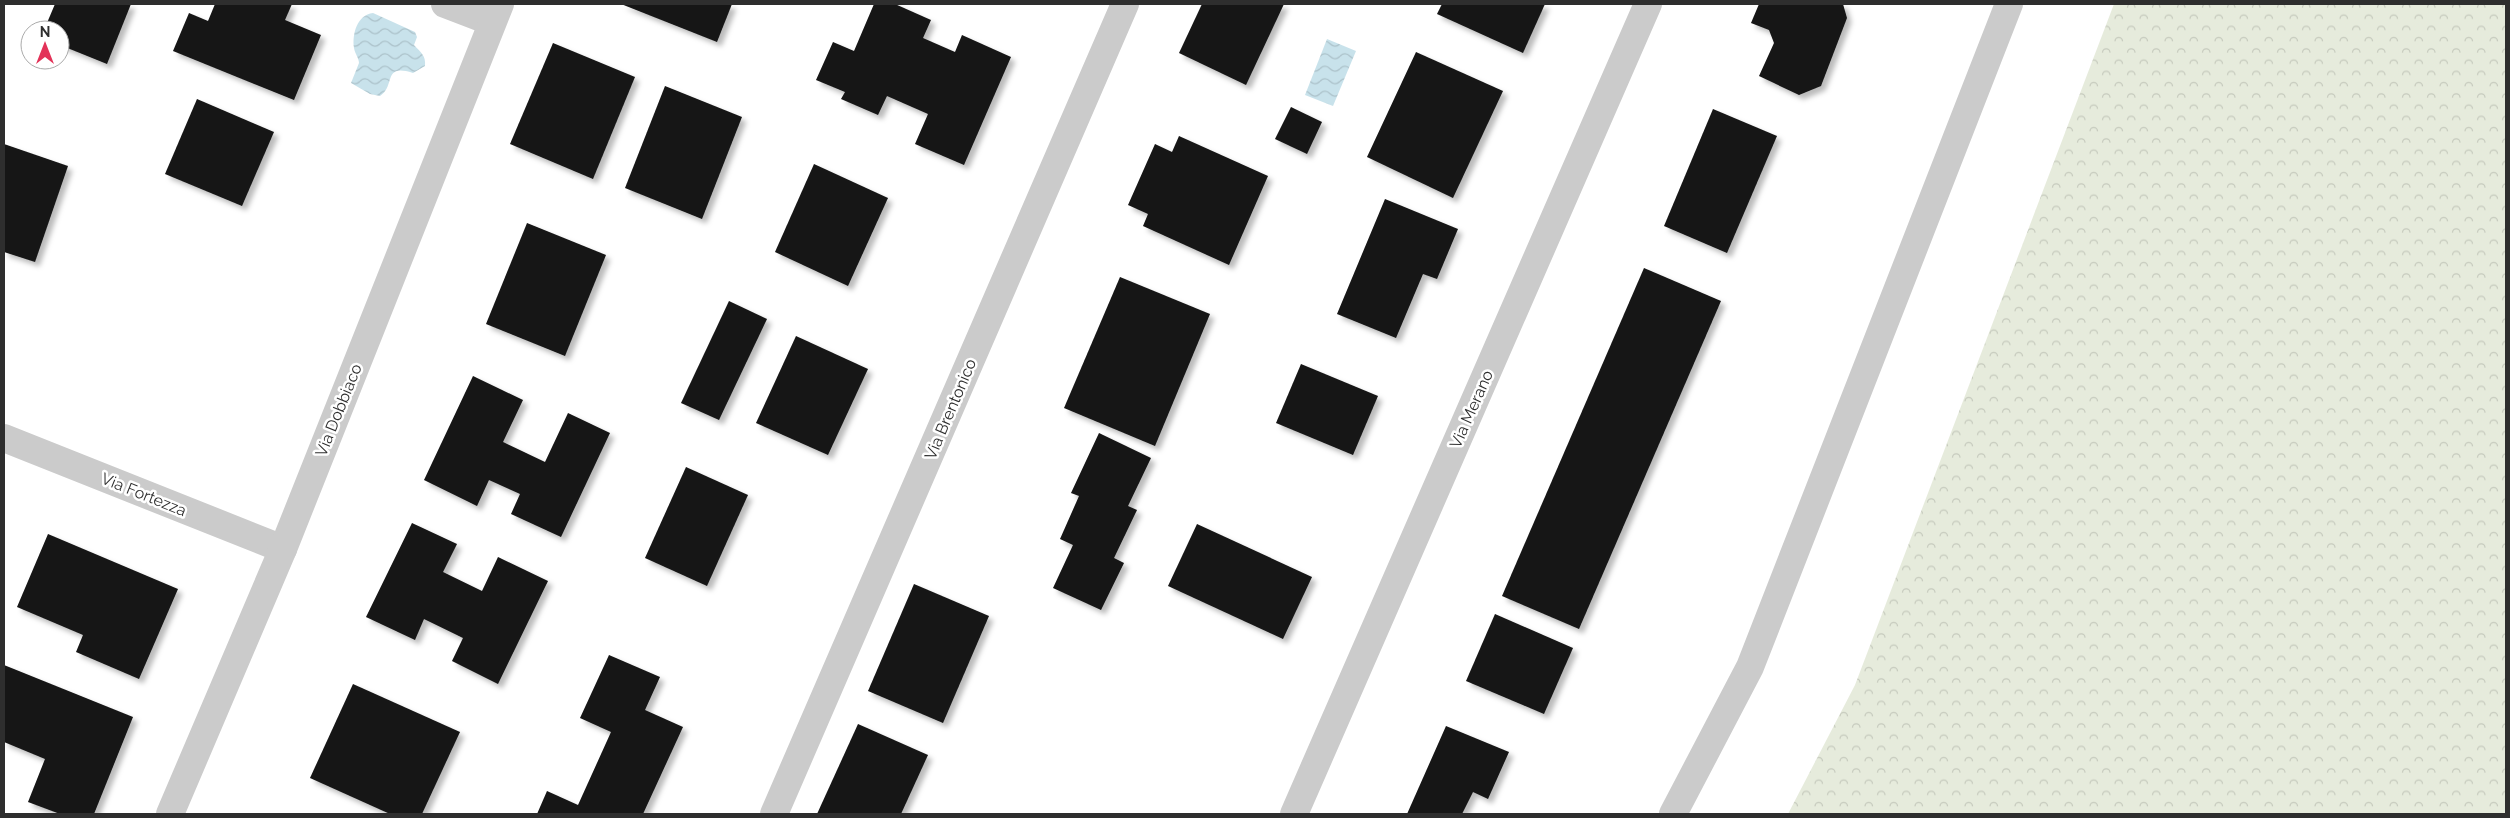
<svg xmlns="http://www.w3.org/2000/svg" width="2510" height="818" font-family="Raleway,sans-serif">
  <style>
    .forest { fill: url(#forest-crowns) }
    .water { fill: url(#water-waves) }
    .building { fill: #151515; filter: url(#shadow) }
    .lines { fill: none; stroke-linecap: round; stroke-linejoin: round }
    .minor { stroke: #cbcbcb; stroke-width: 28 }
    .labels { text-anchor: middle; stroke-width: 5; stroke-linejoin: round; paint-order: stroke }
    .street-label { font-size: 16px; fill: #2e2e2e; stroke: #fff }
  </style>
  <defs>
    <pattern id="forest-crowns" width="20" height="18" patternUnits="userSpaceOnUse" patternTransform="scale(1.25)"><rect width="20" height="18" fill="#e6ebdc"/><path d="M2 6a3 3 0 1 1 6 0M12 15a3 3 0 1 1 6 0" fill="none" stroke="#c6cabd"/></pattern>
    <pattern id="water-waves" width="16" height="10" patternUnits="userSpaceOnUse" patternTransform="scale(1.25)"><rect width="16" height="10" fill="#c8e2eb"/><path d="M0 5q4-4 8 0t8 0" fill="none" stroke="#acc2ca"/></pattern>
    <filter id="shadow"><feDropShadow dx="4.5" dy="4.5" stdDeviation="2.5" flood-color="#0004"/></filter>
  </defs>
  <rect width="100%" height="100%" fill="#fff"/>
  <path class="forest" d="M2114,4H2506V814H1788L1855,685Z"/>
  <g class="water">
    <path d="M373,13L415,32L417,37L414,45C421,53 426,55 425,66L413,73C382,63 396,86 380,96L370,94L351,83L359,63C359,58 355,54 354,48C352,34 357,15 373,13Z"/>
    <path d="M1327,39L1356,51L1333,106L1305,95Z"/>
  </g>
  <g class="building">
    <path d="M55,4H131L107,64L60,45V30H44Z"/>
    <path d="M215,4H292L285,20L321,35L294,100L173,51L189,13L208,21Z"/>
    <path d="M621,4H732L717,42Z"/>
    <path d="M874,4H895L931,20L923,38L955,52L962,35L1011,57L964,165L915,144L928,114L887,96L878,115L841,99L845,92L816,80L833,42L854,51Z"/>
    <path d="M1202,4H1284L1246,85L1179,53Z"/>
    <path d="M1442,4H1545L1523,53L1437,14Z"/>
    <path d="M1759,4H1843L1847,18L1821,86L1799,95L1759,76L1774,43L1769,30L1751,23Z"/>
    <path d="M553,43L635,77L593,179L510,144Z"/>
    <path d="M1416,52L1503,91L1453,198L1367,157Z"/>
    <path d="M665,86L742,117L702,219L625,188Z"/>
    <path d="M197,99L274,132L242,206L165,174Z"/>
    <path d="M1291,107L1322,122L1307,154L1275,139Z"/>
    <path d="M1713,109L1777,136L1727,253L1664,226Z"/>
    <path d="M1179,136L1268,176L1229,265L1143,226L1148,214L1128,205L1155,144L1172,152Z"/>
    <path d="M4,144L68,166L35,262L4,252Z"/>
    <path d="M814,164L888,198L848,286L775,252Z"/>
    <path d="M1385,199L1458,229L1437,279L1423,274L1396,338L1337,314Z"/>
    <path d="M527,223L606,255L565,356L486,324Z"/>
    <path d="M1644,268L1721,301L1579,629L1502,596Z"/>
    <path d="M1120,277L1210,314L1155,446L1064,408Z"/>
    <path d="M729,301L767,319L719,420L681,403Z"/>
    <path d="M796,336L868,369L828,455L756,423Z"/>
    <path d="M1301,364L1378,396L1353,455L1276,423Z"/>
    <path d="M473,376L523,400L503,442L545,462L568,413L610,433L561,537L511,514L520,494L489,480L477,506L424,480Z"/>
    <path d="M1099,433L1151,458L1128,506L1137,510L1114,558L1124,563L1101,610L1053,588L1073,545L1060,539L1079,496L1071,493Z"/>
    <path d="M686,467L748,495L707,586L645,558Z"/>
    <path d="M412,523L457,544L443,572L482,591L498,557L548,581L498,684L452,661L463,638L424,619L415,640L366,617Z"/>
    <path d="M1197,524L1312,577L1283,639L1168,586Z"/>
    <path d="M48,534L178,589L139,679L76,652L83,635L17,607Z"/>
    <path d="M914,584L989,616L943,723L868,691Z"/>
    <path d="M1495,614L1573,648L1544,714L1466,681Z"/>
    <path d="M609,655L660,677L645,710L683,727L643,814H537L547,791L578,805L611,732L580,718Z"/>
    <path d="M4,665L133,717L94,814H60L28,802L45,759L4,742Z"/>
    <path d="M353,684L460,732L422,814H390L310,778Z"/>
    <path d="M858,724L928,755L901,814H817Z"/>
    <path d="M1446,726L1509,752L1488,799L1473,792L1462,814H1407Z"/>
  </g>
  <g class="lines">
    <g class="minor">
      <path d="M445,4L492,22"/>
      <path d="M4,438L283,549"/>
      <path d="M170,814L283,549L500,4"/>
      <path d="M774,814L1125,4"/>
      <path d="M1294,814L1648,4"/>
      <path d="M1673,814L1750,667L2009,4"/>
    </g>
  </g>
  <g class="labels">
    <g class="street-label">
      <text transform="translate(950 409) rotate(-67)" y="6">Via Brentonico</text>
      <text transform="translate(1471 409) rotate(-66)" y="6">Via Merano</text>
      <text transform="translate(338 410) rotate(-68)" y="6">Via Dobbiaco</text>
      <text transform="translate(144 494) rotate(22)" y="6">Via Fortezza</text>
    </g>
  </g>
  <rect width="2510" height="818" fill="none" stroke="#2e2e2e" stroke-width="10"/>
  <g transform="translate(45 45)"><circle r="24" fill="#ffffff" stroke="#ababab"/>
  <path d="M0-4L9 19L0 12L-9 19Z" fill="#e33258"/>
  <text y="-8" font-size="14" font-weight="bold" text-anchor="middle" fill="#2e2e2e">N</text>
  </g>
</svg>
